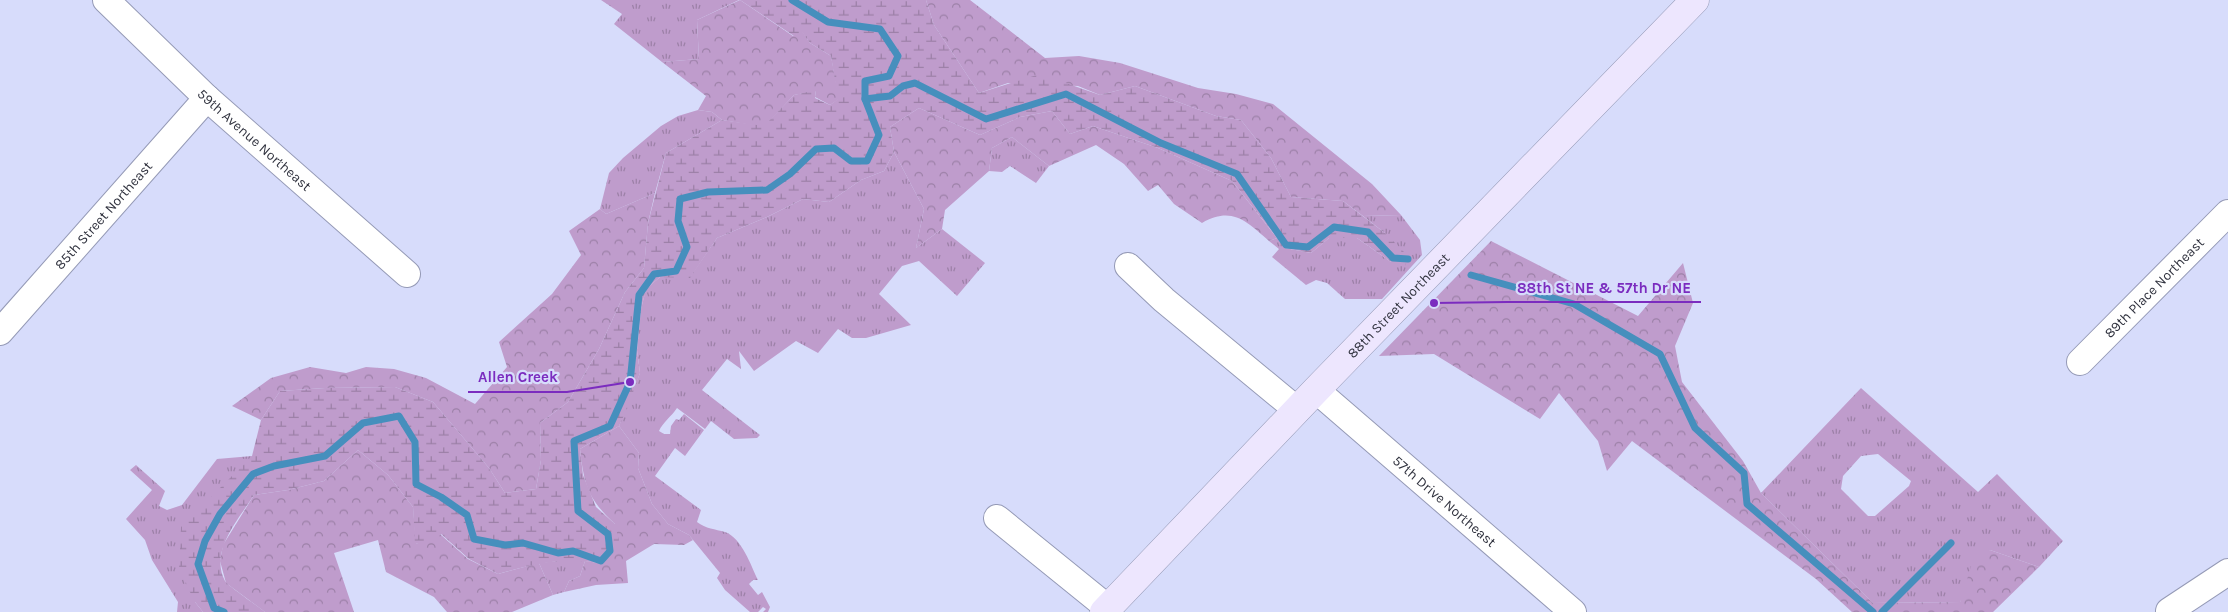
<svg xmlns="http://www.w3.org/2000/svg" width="2228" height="612" font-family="Karla,sans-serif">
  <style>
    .grass { fill: url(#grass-tufts); fill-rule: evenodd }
    .forest { fill: url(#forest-crowns) }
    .wetland { fill: url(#wetland-marsh) }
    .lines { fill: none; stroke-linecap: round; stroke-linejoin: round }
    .stream { stroke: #468fbd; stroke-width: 7 }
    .street-casing { stroke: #959ab6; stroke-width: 28 }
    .secondary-casing { stroke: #959ab6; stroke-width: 29 }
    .street { stroke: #fff; stroke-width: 26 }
    .secondary { stroke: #ede6fe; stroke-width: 28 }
    .labels { text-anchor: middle; stroke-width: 4.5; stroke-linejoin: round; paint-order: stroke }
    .street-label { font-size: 14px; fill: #31333f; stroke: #d7dcfb }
    .leader { fill: none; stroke: #7b2cbf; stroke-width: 2 }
    .callout-dot { fill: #7b2cbf; stroke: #d7dcfb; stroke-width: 2 }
    .callout-label { font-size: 15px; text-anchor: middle; font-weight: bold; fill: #7b2cbf; stroke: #d7dcfb; stroke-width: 4.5; stroke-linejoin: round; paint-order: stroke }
  </style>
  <defs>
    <pattern id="grass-tufts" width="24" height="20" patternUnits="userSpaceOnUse" patternTransform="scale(1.25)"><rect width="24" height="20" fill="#bf9ccc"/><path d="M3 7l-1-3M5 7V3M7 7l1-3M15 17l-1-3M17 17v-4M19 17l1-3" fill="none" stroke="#9c80a7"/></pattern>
    <pattern id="forest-crowns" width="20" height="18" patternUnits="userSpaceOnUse" patternTransform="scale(1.25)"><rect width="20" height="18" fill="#bf9ccc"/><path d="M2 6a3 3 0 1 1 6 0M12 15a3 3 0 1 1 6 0" fill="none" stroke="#9c80a7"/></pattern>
    <pattern id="wetland-marsh" width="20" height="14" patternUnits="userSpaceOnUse" patternTransform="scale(1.25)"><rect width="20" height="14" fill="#bf9ccc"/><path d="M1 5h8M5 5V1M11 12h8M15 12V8" fill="none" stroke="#9c80a7"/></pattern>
  </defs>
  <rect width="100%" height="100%" fill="#d7dcfb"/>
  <g class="grass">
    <path d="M601,0H739L697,20L699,59L662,62L614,24L622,14Z"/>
    <path d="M698,110L712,112L722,120L666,153L655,193L606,214L600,209L609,173L623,158L661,126L678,116Z"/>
    <path d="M1012,137L1049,166L1036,183L1010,166L1002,172L989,171L992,148Z"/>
    <path d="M894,152L924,209L916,248L942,229L985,263L957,296L919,261L902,266L879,294L911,325L866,338H852L838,329L818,353L796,341L754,371L739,351L741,369L727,359L702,390L760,435L757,438L734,439L711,421L705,429L677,408C671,417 663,422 659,431L664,434H670L671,426L676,419L679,420L684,414L704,430L685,456L675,448L655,476L701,510L697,522C706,529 715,529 725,532C742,538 751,566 758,580H753L749,584L758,595L762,592L770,607L768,612H763L766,609L763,607L758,612H750L725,590L717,578L720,573L689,535L668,524L652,504L638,468L639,453L619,426L640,373L637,350L641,309L646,289L660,277H690L717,238L767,217L803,199L829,202L861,180L884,171Z"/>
    <path d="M1401,215L1420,240L1422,255L1382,299H1345L1327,283L1316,280L1306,285L1272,257L1279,249L1269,241L1277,238L1285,248L1311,253L1329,238H1357L1391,262L1385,233L1363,216Z"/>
    <path d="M1861,388L1978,492L1997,474L2063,541L2039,567L1990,550L1960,602L1873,603L1761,493ZM1878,454L1911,481L1909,486L1875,516H1868L1841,489L1843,476L1861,456Z"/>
    <path d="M252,456L195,602L203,612H177L178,602L152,560L145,540L126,519L152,490L130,470L136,465L165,491L159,506L167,510L182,505L217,459Z"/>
    <path d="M575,559L585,561L580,576L569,581L564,592L553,595L539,563Z"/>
  </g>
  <g class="forest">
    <path d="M740,0L793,36L802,31L810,43L831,56L839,99L830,105L815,97L816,91L794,95L764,127L722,120L712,112L698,110L706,96L662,62L699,59L697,20Z"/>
    <path d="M926,0H970L1045,58L1079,56L1120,63L1198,88L1236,94L1273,104L1372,184L1401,215L1363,216L1343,201L1291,197L1271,158L1241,120L1216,116L1135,86L1100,95L1078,86L1008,83L979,93L934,25Z"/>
    <path d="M919,108L980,135L1020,117L1052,111L1070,134L1093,126L1158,148L1232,181L1277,238L1269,241C1246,221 1232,206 1202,223L1174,204L1158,185L1148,191L1124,164L1096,145L1049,166L1012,137L992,148L989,171L945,210L942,229L916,248L924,209L894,152L890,127Z"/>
    <path d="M655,193L648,223L644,268L625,292L599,349L568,402L540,423L541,460L536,489L505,493L489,468L433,402L395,387L325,388L280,391L261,420L232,406L271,378L310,367L346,373L366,367L394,369L426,378L475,404L507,367L499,342L552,294L581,255L569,231L600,209L606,214Z"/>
    <path d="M1491,241L1638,316L1683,263L1693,303L1675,346L1682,382L1743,461L1761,493L1873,603L1960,602L1974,557L1990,550L2039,567L1993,612H1852L1816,579L1632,441L1607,471L1598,441L1559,393L1540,419L1434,354L1379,356Z"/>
    <path d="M619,426L639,453L638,468L652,504L668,524L689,535L693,540L684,545L654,544L626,561L628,583L596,585L564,592L569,581L580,576L585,561L599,563L615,524C588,499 584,485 580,449Z"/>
    <path d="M358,450L388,475L413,507L416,544L440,534L468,559L498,574L539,563L553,595L512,612H447L434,597L386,572L378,540L334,553L354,612H265L226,583L220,561L223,545L254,495L288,490L324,481Z"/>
  </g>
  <path class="wetland" d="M740,0H926L934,25L979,93L1040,74L1100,95L1135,86L1216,116L1241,120L1271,158L1291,197L1343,201L1385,233L1409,257L1405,266L1391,262L1357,238H1329L1311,253L1285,248L1232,181L1158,148L1093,126L1070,134L1052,111L1020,117L980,135L919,108L890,127L894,152L884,171L861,180L829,202L803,199L767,217L717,238L690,278L660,277L646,289L641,309L637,350L640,373L627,409L619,426L580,449L583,475L596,507L615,524L619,541L599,563C560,557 535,564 498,574L469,559L441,534L432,542L415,544L413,507L388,475L358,450L324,481L288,490L254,495C239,519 209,551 225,581C228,586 258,606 265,612H203L195,602L179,570L181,527L252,456L261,420L280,391L325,388L395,387L433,402L489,468L505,493L536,489L541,460L540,423L568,402L599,349L625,292L644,268L648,223L666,153L722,120L764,126L794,95L816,90L815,98L830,105L838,99L831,56L810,43L802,32L794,36Z"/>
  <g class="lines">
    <g class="stream">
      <path d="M865,99L890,96L903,86L915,83L986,119L1066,94L1161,143L1237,174L1286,245L1308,247L1334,227L1368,232L1393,258L1408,259"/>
      <path d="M1471,275L1574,304L1660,354L1695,428L1744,473L1747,504L1873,612"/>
      <path d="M224,612L214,608L198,564L205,541L220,514L253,474L274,466L325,456L363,423L399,416L415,442L416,484L441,497L467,515L474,539L505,545L523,543L558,553L573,551L601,561L610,551L608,534L578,511L574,441L610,426L630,382L639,295L654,274L676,271L687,247L678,221L680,199L708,192L767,190L790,174L816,149L834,148L851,161H867L879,135L865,99V81L889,76L898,56L880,29L828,22L792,0"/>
      <path d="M1882,612L1951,543"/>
    </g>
    <g class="street-casing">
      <g id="street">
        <path id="s1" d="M106,0L207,98L407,274"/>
        <path d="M1128,266L1164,300L1297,410"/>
        <path id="s2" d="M0,332L207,98"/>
        <path id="s3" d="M2080,362L2228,213"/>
        <path id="s4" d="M1316,390L1573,612"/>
        <path d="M997,518L1108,608"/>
        <path d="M2169,611L2228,572"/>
      </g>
    </g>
    <g class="secondary-casing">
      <g id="secondary">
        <path id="s5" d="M1104,612L1316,390L1695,0"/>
      </g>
    </g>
    <use href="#street" class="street"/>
    <use href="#secondary" class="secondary"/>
  </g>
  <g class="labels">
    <g class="street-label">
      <text dy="5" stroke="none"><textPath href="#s1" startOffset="204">59th Avenue Northeast</textPath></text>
      <text dy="5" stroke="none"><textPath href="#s2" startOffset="156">85th Street Northeast</textPath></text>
      <text dy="5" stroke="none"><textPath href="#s3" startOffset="105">89th Place Northeast</textPath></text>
      <text dy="5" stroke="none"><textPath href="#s5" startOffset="425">88th Street Northeast</textPath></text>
      <text dy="5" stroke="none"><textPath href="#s4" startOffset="170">57th Drive Northeast</textPath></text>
    </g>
  </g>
  <path class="leader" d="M1434 303L1507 302H1701M630 382L567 392H468"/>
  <g class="callout-dot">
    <circle cx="1434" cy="303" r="5"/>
    <circle cx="630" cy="382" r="5"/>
  </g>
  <g class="callout-label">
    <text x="1604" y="293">88th St NE &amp; 57th Dr NE</text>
    <text x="518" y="382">Allen Creek</text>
  </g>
</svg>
